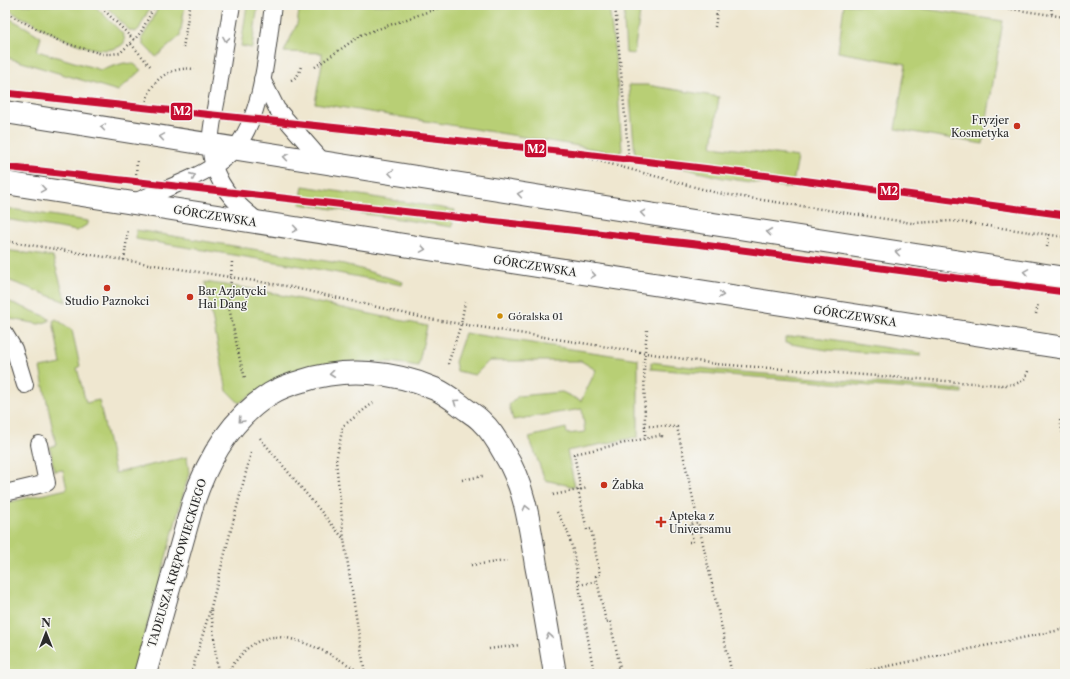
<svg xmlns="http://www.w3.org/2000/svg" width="1070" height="679" font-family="'Libre Caslon Text',serif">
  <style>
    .green { fill: #b8cf74; stroke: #727d50 }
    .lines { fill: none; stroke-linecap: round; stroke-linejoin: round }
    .service-casing { stroke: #484744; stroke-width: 18 }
    .minor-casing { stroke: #484744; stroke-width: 24 }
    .secondary-casing { stroke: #484744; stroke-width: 24 }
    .path { stroke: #484744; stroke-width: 2.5; stroke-dasharray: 1 3; stroke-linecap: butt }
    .service { stroke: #fff; stroke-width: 16 }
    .minor { stroke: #fff; stroke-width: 22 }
    .secondary { stroke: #fff; stroke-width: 22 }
    .metro-1-casing { stroke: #f6f6f2; stroke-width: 10 }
    .metro-1 { stroke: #c60c30; stroke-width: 7 }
    .oneway { stroke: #a0a0a0 }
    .poi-dot { fill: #c8321e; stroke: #f6f6f2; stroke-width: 1.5 }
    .bus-dot { fill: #ce8d09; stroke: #f6f6f2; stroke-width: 1.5 }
    .labels { text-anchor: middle; stroke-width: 3; stroke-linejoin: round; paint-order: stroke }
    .bus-label { font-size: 10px; fill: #2b2b2b; stroke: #f6f6f2; text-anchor: start }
    .poi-label { font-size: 11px; fill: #2b2b2b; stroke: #f6f6f2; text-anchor: start }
    .street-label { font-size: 11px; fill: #2b2b2b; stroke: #f6f6f2 }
    .line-badge { stroke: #f6f6f2; stroke-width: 1.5 }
    .badge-label { font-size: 11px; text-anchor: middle; font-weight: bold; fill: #fff }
  </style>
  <rect width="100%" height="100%" fill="#f6f6f2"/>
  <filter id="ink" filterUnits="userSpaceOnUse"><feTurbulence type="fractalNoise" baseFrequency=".025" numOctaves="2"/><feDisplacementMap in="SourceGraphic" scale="8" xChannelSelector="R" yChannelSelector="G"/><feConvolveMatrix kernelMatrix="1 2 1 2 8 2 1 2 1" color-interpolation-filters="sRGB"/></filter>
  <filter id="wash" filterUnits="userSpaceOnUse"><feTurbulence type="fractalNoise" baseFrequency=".012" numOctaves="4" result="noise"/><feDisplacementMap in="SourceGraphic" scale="16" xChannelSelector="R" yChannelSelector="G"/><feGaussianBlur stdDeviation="0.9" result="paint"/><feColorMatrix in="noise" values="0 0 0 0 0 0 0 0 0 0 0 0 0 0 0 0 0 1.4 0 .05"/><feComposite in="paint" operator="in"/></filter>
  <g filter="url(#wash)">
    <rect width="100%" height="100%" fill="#efe7d0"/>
    <g class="green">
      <path d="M7,5H94L123,34L125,40L124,43C105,63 50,33 32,22C23,17 11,15 7,5Z"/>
      <path d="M105,5H151L139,29L135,32L129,30Z"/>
      <path d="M159,5H185L180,36L156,57L144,45L142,38L152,21Z"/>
      <path d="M247,5H258L252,48L241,46Z"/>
      <path d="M300,5H609L616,63L622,150L620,154L573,145L315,103L322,63V53L284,52L297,24Z"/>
      <path d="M625,5H641L634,54L626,53L624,22Z"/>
      <path d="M844,5H900L1003,21L983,144L895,129L906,64L838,52Z"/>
      <path d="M5,16L27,28L41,37L37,51L101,70L124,63L134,64L141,70L118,91L5,57Z"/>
      <path d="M629,85H647L719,97L712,146L798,157L792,188L723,178L635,156Z"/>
      <path d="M303,186L455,210L452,227L300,204Z"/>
      <path d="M5,208L88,221V224L77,231L5,219Z"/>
      <path d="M136,230L344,264L403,282L402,285L295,265L136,239Z"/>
      <path d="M5,250L53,257L66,302L5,279Z"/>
      <path d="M205,282L257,290L427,326L418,366L391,362H345L315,366L276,380L239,403L227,391Z"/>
      <path d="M5,300L45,316L49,319V321L39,324L5,318Z"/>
      <path d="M56,319L72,330L80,366L77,368L86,403L99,400L115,473L187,457L189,473L134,674H5V503L67,489L63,470L54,471L50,447L56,445L40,368L61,364L53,321Z"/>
      <path d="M465,333L638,359V437L567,451L575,487L545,480L529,437L566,428L567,434L585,432L582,409L513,420L509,405L518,396L562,392L581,401L596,370L581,361H489L475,375L457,371L455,362Z"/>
      <path d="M798,336L822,338L921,353V356L827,350L785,343V338Z"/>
      <path d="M651,362L716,370L962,390V393L651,369Z"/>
    </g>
  </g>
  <g filter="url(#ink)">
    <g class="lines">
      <g class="service-casing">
        <g id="service">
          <path d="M232,5C227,34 222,64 218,93C214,116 206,143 214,166C222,192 239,206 259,222"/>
          <path d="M262,79L277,109L324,163"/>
          <path d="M132,203C161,190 200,178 225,158C263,129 267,50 273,5"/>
          <path d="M5,334L14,349L25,385"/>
          <path d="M5,493L47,483L39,444"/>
        </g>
      </g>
      <g class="minor-casing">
        <path id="minor" d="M145,674L193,503C207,461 231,419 270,394C280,388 291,384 302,381C345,367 394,371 435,389C447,394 457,403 467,410C472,414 478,417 482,422C491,430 498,442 504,453C525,486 530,527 536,565C543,601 549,638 555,674"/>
      </g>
      <g class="secondary-casing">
        <g id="secondary">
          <path d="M5,112L681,219L1065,278"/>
          <path d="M5,183L1065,348"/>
        </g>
      </g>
      <g class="path">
        <path d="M99,5L134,40"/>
        <path d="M615,5L629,161"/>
        <path d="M984,5L1065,17"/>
        <path d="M1051,5L1052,15"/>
        <path d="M5,10L10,15L61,42L102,54H110L120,53L134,40L141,32L152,11L153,5"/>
        <path d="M715,27L718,5"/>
        <path d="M131,44L152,68"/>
        <path d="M183,48L190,5"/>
        <path d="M315,67L361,35L447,5"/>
        <path d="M291,80C298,77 300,72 301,65"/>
        <path d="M146,105C149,80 170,66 195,69"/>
        <path d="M570,153L717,193L912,223L953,221L1065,237"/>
        <path d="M136,174L137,161"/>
        <path d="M5,241L286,286L429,319L716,364L999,385C1011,385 1025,385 1028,371"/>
        <path d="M1047,247L1049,234"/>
        <path d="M124,260L128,230"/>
        <path d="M232,262L229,307L239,356L245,378"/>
        <path d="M1036,314L1038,304"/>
        <path d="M647,330L644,361L645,426L677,427L732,674"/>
        <path d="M448,364L461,324L465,302"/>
        <path d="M1060,420L1065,443"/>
        <path d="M645,426V438"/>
        <path d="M260,438L343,538"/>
        <path d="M462,480L483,476"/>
        <path d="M578,490L587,530L591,529L600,575L596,576L606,622L610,621L620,667H616L617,674"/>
        <path d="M581,490L574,454L662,435V439"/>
        <path d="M553,495L588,488"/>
        <path d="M557,512L567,530L573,550L594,674"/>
        <path d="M689,542H693L690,524L699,522"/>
        <path d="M471,565L507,561"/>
        <path d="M579,585L597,581"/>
        <path d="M211,610L218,674"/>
        <path d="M489,649L520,645"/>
        <path d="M191,674L211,607L251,453"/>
        <path d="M228,674C230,667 235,662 240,656C248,646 261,638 274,637C299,636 341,658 361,674"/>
        <path d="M365,674L344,539L336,461L343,426L373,403"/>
        <path d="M606,674L616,672"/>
        <path d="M719,674H723"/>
        <path d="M851,674L1065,629"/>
      </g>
      <use href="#service" class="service"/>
      <use href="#minor" class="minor"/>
      <use href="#secondary" class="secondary"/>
      <g class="metro-1-casing">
        <g id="metro-1">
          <path d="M5,93L576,153L786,178L1065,215"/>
          <path d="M5,167L696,244L1065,292"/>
        </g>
      </g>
      <use href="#metro-1" class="metro-1"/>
    </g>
    <defs><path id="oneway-chevron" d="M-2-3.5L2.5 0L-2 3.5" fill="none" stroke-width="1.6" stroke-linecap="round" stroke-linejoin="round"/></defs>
    <g class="oneway">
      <use href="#oneway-chevron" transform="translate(226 39) rotate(99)"/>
      <use href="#oneway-chevron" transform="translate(103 127) rotate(-171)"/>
      <use href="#oneway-chevron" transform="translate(162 137) rotate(-171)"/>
      <use href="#oneway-chevron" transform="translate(286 157) rotate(-171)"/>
      <use href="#oneway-chevron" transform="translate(391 173) rotate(-171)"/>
      <use href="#oneway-chevron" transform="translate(193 176) rotate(-24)"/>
      <use href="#oneway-chevron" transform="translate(43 189) rotate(9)"/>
      <use href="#oneway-chevron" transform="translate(520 194) rotate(-171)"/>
      <use href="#oneway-chevron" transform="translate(643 213) rotate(-171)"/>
      <use href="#oneway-chevron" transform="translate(295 229) rotate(9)"/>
      <use href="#oneway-chevron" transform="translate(769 232) rotate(-172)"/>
      <use href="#oneway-chevron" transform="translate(423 249) rotate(9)"/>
      <use href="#oneway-chevron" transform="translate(898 252) rotate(-171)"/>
      <use href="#oneway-chevron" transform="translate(1026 272) rotate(-171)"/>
      <use href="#oneway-chevron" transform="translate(593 275) rotate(9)"/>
      <use href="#oneway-chevron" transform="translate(721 295) rotate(9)"/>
      <use href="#oneway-chevron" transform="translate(332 374) rotate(174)"/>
      <use href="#oneway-chevron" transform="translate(456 402) rotate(-145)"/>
      <use href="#oneway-chevron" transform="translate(241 420) rotate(133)"/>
      <use href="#oneway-chevron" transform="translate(526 508) rotate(-103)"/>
      <use href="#oneway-chevron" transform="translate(549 636) rotate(-100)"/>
    </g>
  </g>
  <g class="poi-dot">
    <circle cx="1017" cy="126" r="4"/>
    <circle cx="107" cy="288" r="4"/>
    <circle cx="190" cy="297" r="4"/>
    <circle cx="604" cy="485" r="4"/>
    <path d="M659 516h4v4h4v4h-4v4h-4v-4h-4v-4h4z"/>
  </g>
  <circle class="bus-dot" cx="500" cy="316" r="3.5"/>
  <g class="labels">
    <g class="bus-label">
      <text x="508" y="320">Góralska 01</text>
    </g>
    <g class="poi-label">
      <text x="1009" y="124" text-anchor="end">Fryzjer<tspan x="1009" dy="13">Kosmetyka</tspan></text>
      <text x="198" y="295">Bar Azjatycki<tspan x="198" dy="13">Hai Dang</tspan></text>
      <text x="107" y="305" text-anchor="middle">Studio Paznokci</text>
      <text x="612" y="489">Żabka</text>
      <text x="669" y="520">Apteka z<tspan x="669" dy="13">Universamu</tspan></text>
    </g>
    <g class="street-label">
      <text transform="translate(215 216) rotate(9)" y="4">GÓRCZEWSKA</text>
      <text transform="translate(535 266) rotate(9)" y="4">GÓRCZEWSKA</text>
      <text transform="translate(855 316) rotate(9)" y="4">GÓRCZEWSKA</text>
      <text transform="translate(177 563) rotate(-73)" y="4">TADEUSZA KRĘPOWIECKIEGO</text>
    </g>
  </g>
  <g class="line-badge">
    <rect x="170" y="102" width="23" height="19" rx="4" fill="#c60c30"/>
    <rect x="524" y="139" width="23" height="19" rx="4" fill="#c60c30"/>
    <rect x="877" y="182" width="23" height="19" rx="4" fill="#c60c30"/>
  </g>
  <g class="badge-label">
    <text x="182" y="115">M2</text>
    <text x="536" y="153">M2</text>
    <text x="889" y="195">M2</text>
  </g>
  <rect width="1070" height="679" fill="none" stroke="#f6f6f2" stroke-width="20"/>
  <g transform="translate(46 633)" stroke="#f6f6f2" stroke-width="3" paint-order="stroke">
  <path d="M0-3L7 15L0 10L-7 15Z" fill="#2b2b2b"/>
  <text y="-6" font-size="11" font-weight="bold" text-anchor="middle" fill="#2b2b2b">N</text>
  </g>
</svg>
